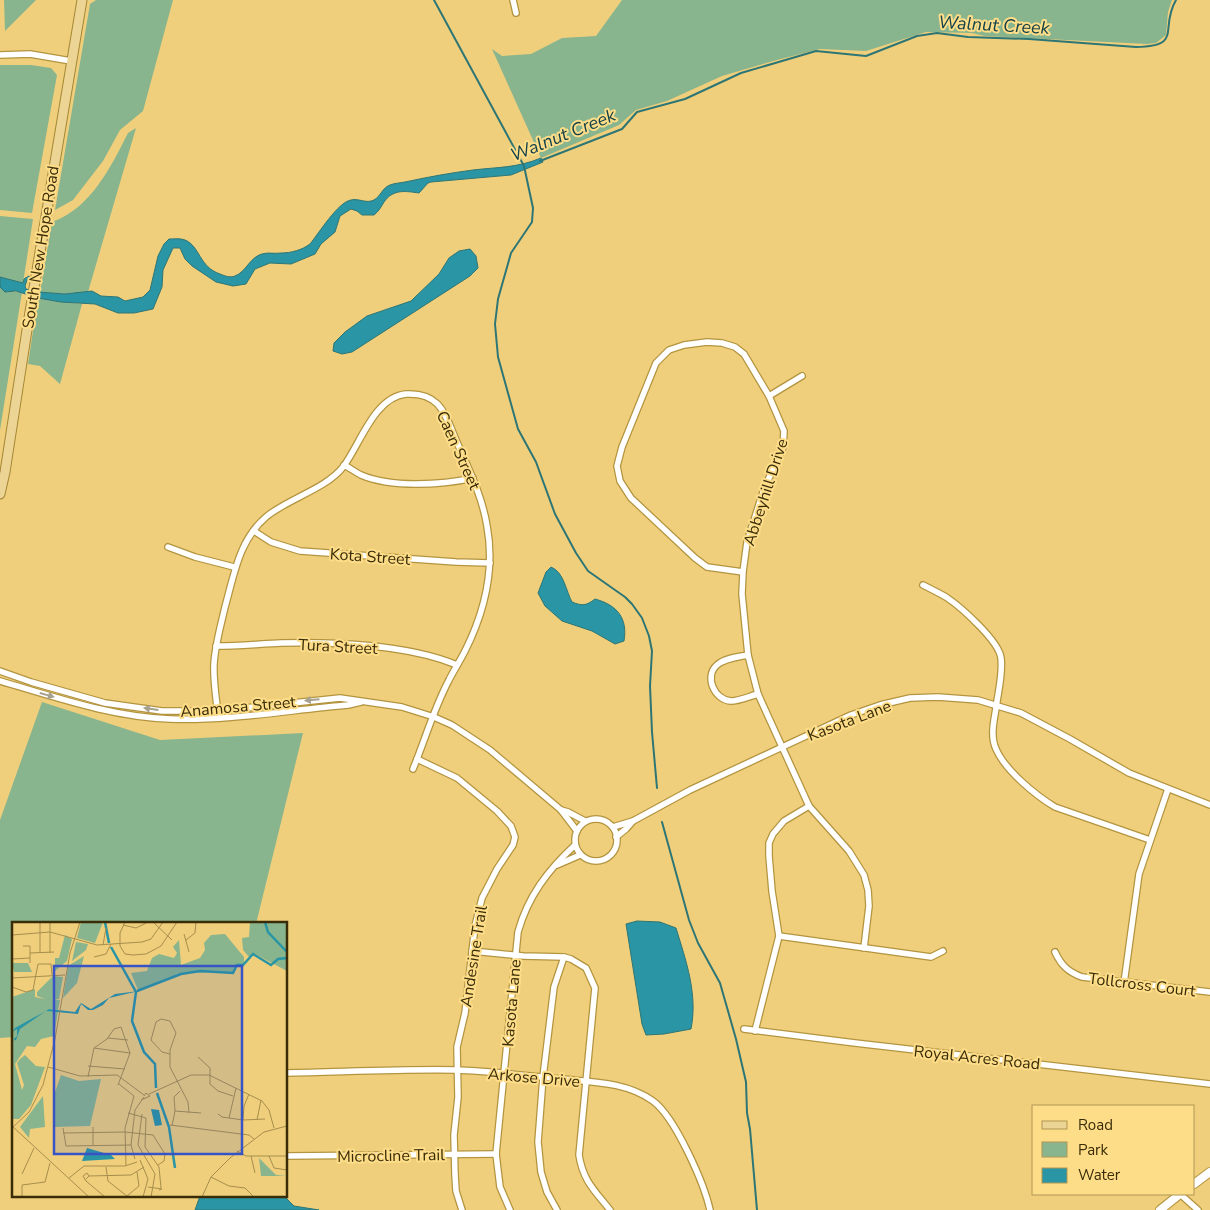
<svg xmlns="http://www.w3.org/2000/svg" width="1210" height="1210" font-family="'Nunito Sans',sans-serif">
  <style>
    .green { fill: #88b58e }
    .water { fill: #2a95a4; stroke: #2e7675 }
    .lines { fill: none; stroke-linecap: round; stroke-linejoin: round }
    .stream { stroke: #2e7675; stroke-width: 2 }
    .street-casing { stroke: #b3943f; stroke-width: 8 }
    .secondary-casing { stroke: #b3943f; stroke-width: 10 }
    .primary-casing { stroke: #a48634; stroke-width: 11 }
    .street { stroke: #fff; stroke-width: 5.5 }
    .secondary { stroke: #fff; stroke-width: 8 }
    .primary { stroke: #ebd494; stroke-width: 9 }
    .oneway { fill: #a6a08f }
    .labels { text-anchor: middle; stroke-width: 4; stroke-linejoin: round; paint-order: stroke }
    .street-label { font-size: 16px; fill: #392c07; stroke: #fedd89 }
    .water-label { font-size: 18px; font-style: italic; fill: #144249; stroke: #fedd89 }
    .inset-river { fill: none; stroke: #2a95a4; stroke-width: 2.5 }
    .inset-road { fill: none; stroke: #a78e4d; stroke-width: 1 }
    .view { fill: #3853c4; fill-opacity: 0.15; stroke: #3853c4; stroke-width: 2.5 }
    .inset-edge { fill: none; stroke: #392c07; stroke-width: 2.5 }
  </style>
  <rect width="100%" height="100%" fill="#f0cf7c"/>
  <g class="green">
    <path d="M4,0H36L5,31Z"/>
    <path d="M96,0H173L143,111L120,130L103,161L73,200L55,210L90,4Z"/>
    <path d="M622,0H1172L1168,12L1166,35L1156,43L1147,44L985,36L972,33L926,32L866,51L820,49L777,60L722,76L667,101L636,110L619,125L541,158L492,49L502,56L531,54L562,38L596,36Z"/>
    <path d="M0,65H31L51,68L57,75L32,213L0,210Z"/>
    <path d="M136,128L88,292L65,294L40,292L52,222C90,209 111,167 128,133Z"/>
    <path d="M0,216L33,219L23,283L0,277Z"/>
    <path d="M0,287L5,292H22L0,430Z"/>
    <path d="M38,298L82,304L60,384L40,366L28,364Z"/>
    <path d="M42,702L160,740L303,733L256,924H14V1037L0,1038V820Z"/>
  </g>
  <g class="water">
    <path d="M541,158L543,162L511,175L431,182L428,183L419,193C405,191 393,189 384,202C381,207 379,211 374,215H362L357,211L351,209L340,216L335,232L321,244L315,254L291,264L270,263L255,269L246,284L233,286L216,282L192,266L185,259L180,248H173L163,270L162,287L153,309L134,313H118L95,304L61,302L38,298L16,291L5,292L0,287V277L23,283L24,279L29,276L31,279L27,280L25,286L26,289L38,292L65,294L92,291L101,296L118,297L125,301L143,297L150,290L158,256L164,244L169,239C174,239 180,238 185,240C200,246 199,267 220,274C225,276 230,278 235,276C246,272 250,257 262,254C268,252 274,254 281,253C291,253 302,250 310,244C319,233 338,202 351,200C359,198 366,204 374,200C381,196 382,188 390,185C395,183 400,183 405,182C428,177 450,173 473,170C498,167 517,168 541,158Z"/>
    <path d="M470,249L476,256L478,268L470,276L352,352L342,354L333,351L334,343L345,332L367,316L411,301L439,274L449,258L459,251Z"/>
    <path d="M551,567C564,572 566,591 572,602C582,606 586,606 595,599C617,605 628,618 624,641L615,644L592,631L562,621L545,606L538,593L546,572Z"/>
    <path d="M637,921L660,922L676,928C686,961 698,994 691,1029L664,1034L646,1035L642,1024L626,924Z"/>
    <path d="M200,1196H284L294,1206L319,1210H195Z"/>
  </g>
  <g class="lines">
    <g class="stream">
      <path d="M434,0L524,166L533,208L532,222L511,253L498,299L495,324L498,357L518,429L536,462L555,514L576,553L588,571L625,597L632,604L642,618L649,636L652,651L650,686L652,732L657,788"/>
      <path d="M540,161L622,129L637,112L685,99L741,73L816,51L866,56L917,36L937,33L968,37L1029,39L1136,47C1184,46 1159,29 1176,0"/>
      <path d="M662,822L689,920L698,943L720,983L736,1039L746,1082L747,1113L750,1129L757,1210"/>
    </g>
    <g class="street-casing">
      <g id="street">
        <path d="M513,0L516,13"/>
        <path d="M0,55L30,54L71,61"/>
        <path d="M769,396L802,376"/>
        <path d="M344,465C350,468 355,472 361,475C391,488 442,485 473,478"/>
        <path d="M254,531L271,542L300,551L456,562L490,563"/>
        <path d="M168,547L195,557L234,567"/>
        <path d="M743,572L707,567L695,558L631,498L620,481L617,466L622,447L656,363L669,350L684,345L707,342L722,343L735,347L744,354L769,396L784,431L783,447L764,489L747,542L743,572L742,594L748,655L758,694L809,806L849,851L864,875L868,890L869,906L864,948"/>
        <path d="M923,585C931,589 939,593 946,597C961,607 999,641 1001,658C1003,674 998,692 996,708C994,721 990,736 996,749C1005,770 1035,795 1055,807L1150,840"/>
        <path d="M216,646C238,646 259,644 281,643C336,642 406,644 457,665"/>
        <path d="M748,655C738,657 725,658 717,665C704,676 714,700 731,701C740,701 750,696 758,694"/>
        <path d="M0,671L31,682L105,703L162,711H217L340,698L402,707L434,717L452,725L490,750L561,810L577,831"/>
        <path d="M0,681C55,697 112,717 170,719C230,721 289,710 348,705L361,702"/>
        <path d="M218,718C217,701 213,682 214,664C215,645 221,625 225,607C234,575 239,540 266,517C287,499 326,489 343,467C360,445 374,397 406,394C440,392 445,414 456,440C468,468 482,495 487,526C495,569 484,613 465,651C460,661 454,670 449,680C434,708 425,740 413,769"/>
        <path d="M417,759L457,778L497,811L511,826L515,837L513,845L497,869L482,898L475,926L465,1013L457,1047L458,1097L454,1135L455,1175L456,1191L462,1210"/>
        <path d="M561,810L568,812L585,821"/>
        <circle cx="596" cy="840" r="21"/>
        <path d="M613,827L633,821L690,790L851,715L880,705L910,698L938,697L978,700L1021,713L1070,739L1129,773L1210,805"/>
        <path d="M616,837L626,829L633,821"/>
        <path d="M557,865L580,855"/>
        <path d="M779,936L931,957L943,951"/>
        <path d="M472,951L523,956L564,957L571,959L586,968L595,988L579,1155C583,1181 595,1191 610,1210"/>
        <path d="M1055,952C1061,965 1068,972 1082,977L1210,992"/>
        <path d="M1124,983L1139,874L1168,789"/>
        <path d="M744,1029L855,1043L1210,1084"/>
        <path d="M755,1031L779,936L772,891L769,856V843L773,834L784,821L809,806"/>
        <path d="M286,1073C343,1072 400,1069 456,1070C492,1071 527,1076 562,1079C592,1082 627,1082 653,1101C675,1117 704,1183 710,1210"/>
        <path d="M286,1156L496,1154"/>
        <path d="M1180,1194L1198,1210"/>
        <path d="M510,1210L500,1187L496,1154L518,932C528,896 548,870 575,845"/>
        <path d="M557,1210L547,1192L541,1172L538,1142L543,1077L554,987L564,957"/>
      </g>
    </g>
    <g class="secondary-casing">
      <g id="secondary">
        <path d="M1194,1184L1210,1172"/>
        <path d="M1160,1210L1180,1194"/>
      </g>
    </g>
    <g class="primary-casing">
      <path id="primary" d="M0,494L5,472L27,330L82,0"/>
    </g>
    <use href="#street" class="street"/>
    <use href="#secondary" class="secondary"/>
    <use href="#primary" class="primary"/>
  </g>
  <defs><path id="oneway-solid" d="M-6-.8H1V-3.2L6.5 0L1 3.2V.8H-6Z" transform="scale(1.25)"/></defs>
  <g class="oneway">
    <use href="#oneway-solid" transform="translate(47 695) rotate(16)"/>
    <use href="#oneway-solid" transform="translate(312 700) rotate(175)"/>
    <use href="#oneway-solid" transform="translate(151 709) rotate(-172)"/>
  </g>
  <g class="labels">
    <g class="street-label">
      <text transform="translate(40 247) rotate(-81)" y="6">South New Hope Road</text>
      <text transform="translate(459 450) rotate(66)" y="6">Caen Street</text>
      <text transform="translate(765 492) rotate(-72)" y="6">Abbeyhill Drive</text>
      <text transform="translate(370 556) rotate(4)" y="6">Kota Street</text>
      <text transform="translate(338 646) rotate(3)" y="6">Tura Street</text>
      <text transform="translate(238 706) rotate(-5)" y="6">Anamosa Street</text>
      <text transform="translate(849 720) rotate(-21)" y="6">Kasota Lane</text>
      <text transform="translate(473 956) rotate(-81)" y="6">Andesine Trail</text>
      <text transform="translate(1142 984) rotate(7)" y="6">Tollcross Court</text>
      <text transform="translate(511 1003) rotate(-85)" y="6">Kasota Lane</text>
      <text transform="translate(977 1057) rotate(6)" y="6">Royal Acres Road</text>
      <text transform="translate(534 1077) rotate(5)" y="6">Arkose Drive</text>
      <text transform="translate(391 1155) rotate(-1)" y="6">Microcline Trail</text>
    </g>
    <g class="water-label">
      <text transform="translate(994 25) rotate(3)" y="6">Walnut Creek</text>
      <text transform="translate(563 135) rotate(-22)" y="6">Walnut Creek</text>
    </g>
  </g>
  <g transform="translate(12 922)">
    <rect width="275" height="275" fill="#f0cf7c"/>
    <path d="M69,0H91L83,21L65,16ZM238,0H275V49L243,32L237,35L231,28L230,16L237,15ZM213,12L232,35V42H225L222,50L170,51L126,68L119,51L135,49L140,36L147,32L162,36L165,31L161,25L167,18L169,43L188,36L193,28L192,21L199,13ZM53,13L60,17L55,39L43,49V36H47ZM64,20L76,22L74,28L60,39ZM72,34L65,61L51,76L56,44ZM0,41H16L20,50H2ZM41,54L51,55L47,77H40L48,78L46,88L37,87L26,93L14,102L34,89H46L42,114L29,117L23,125L15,124L3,142L10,168L12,163L5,141L8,137L13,133L24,144L33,145L19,183L7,197H0V119H2L4,117H0V75L23,67V75L33,77L25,74V70ZM49,153L67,159L89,157L78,204L42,205V173ZM31,174L33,205L18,207L17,216L8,205ZM247,236L264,253L275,254H249Z" fill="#88b58e"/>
    <path d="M127,69L97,76L91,83L81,88H76L69,82L66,92L34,89L8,107L4,118L0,119L5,114V107L0,110L3,106L37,87L63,90L69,81L79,87L103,72ZM139,187L147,188L150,203L143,204ZM75,226L99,233L103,237L70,239Z" fill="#2a95a4"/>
    <path class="inset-river" d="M93,0L97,21M253,0L256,10L275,30M99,25L124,70L120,99L132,130L143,142L144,166M125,69L169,52L188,49L221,51L225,43H231L241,32L259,43L266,37L275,36M145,171L157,205L163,246"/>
    <path class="inset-road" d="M113,0L108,11V24L113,32L121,33L134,32L149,24L165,0M141,0L160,18M111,3L124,6L136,0M172,12L177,30M0,13L38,10L85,23L130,20L139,17L151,0M174,18L183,11L184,0M91,23L94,6M11,24H18V41M18,31L42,30M28,31V0M38,31V0M82,35L94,32L99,22M0,37L18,36M0,56L53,53M0,65L14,70L21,68L26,42H39L40,53M96,116L116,118M82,126L118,131M158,132L150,130L139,118L144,100L149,97L158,99L164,111L158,128V145L176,180L177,191M186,135L198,146V162L206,169L221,174M76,144L113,147M36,145L68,154L105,153L132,173M76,155L82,126L95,117L102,107L109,105L118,131L106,163M107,162L122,174L113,206L114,244M137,172L179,153H197L250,179L257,188L262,206M129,178L138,174L134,171L132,174M163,189L189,191M116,191L134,196L133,225L147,245L149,266M130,192L126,223L143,252L139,275M206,192L210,195L231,198L253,197M217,196L224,166M231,198L232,184L237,172M245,198L249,178M158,203L237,213L242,217M0,204L77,275M160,204L163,189L162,175L168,169M81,205V223M0,206L17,190L31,163L43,117L58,31L68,0M51,206L54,224L119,223M51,211L113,210L141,213L153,232L152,239L146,243M225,229L234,234H275M239,234L243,251M257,234L262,246L275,248M123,237L119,223L123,188L132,175M128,238L136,257L131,275M94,245L96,259L116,275M10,252L22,226M77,254L119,253L132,245M199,255L217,264L233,266L242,275M57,256L72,244H113L125,240M74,257L77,254L75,251L71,254L74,259L93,275M136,265L150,267L147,268M115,274L127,264L125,250M10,275V263L33,260L38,241M190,275L199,255L218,236L252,210L275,204"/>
    <path class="view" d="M42,44H230V232H42Z"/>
    <rect width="275" height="275" class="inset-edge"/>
  </g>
  <rect x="1032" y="1105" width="162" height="90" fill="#fedd89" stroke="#af9655"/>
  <rect x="1042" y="1121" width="25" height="8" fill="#ebd494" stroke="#af9655"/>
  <text x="1078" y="1130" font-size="15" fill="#392c07">Road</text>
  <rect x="1042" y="1142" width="25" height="15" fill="#88b58e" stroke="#af9655"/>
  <text x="1078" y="1155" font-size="15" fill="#392c07">Park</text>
  <rect x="1042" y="1168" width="25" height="15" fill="#2a95a4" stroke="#af9655"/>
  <text x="1078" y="1180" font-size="15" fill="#392c07">Water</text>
</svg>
